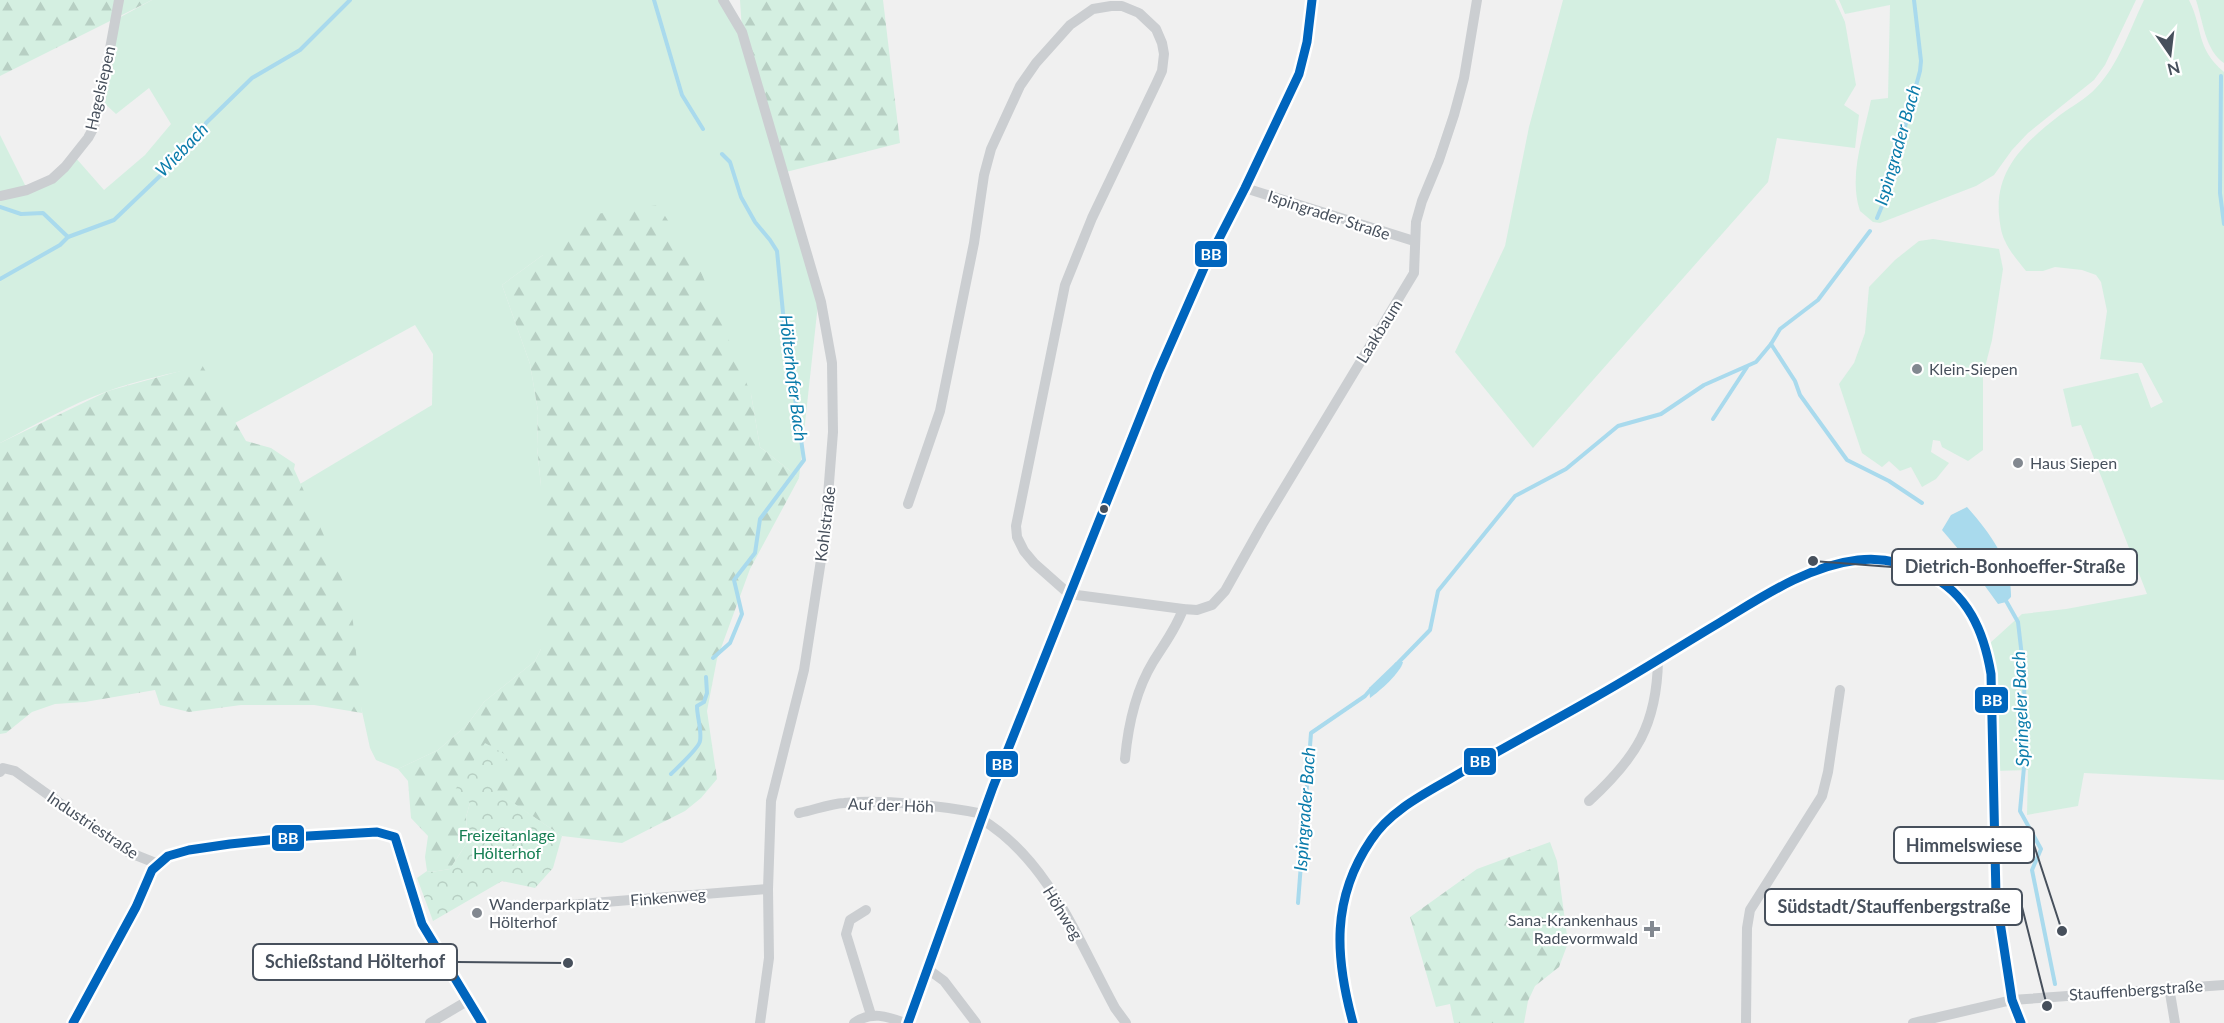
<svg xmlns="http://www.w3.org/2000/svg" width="2224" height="1023" font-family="Lato,sans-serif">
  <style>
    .grass { fill: #d4efe1 }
    .forest { fill: url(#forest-firs) }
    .park { fill: url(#park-crowns) }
    .water { fill: #a9daed }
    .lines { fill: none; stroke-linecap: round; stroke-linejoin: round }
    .stream { stroke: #a9daed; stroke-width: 4 }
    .minor { stroke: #cbced1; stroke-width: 10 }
    .bus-1-casing { stroke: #fff; stroke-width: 14 }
    .bus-1 { stroke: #0065bd; stroke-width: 9 }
    .poi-dot { fill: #828890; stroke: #fff; stroke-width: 2 }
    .bus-dot { fill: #47505c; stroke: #fff; stroke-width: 2 }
    .labels { text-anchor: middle; stroke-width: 4.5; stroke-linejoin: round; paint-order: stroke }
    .street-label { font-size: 16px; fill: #47505c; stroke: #fff }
    .poi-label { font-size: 16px; fill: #47505c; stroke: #fff; text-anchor: start }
    .park-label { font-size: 16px; fill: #167f53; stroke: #fff }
    .water-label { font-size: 18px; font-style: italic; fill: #0b7cab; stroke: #fff }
    .leader { fill: none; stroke: #47505c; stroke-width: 2 }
    .callout-dot { fill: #47505c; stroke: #fff; stroke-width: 2 }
    .callout { fill: #fff; stroke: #47505c; stroke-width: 2 }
    .callout-label { font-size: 18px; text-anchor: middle; font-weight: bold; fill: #47505c }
    .line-badge { stroke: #fff; stroke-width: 2 }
    .badge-label { font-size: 16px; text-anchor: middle; font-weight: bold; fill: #fff }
  </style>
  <defs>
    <pattern id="forest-firs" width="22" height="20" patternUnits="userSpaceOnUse" patternTransform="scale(1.5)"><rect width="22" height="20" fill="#d4efe1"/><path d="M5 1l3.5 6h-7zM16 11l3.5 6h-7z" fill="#b7cfc3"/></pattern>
    <pattern id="park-crowns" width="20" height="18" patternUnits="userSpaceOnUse" patternTransform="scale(1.5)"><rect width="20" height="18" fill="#d4efe1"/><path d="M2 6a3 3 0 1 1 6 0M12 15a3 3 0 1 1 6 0" fill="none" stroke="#b7cfc3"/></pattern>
  </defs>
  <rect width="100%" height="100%" fill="#f0f0f0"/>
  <g class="grass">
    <path d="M152,0H721L740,32L818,304L799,478L760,447L751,394L543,255L502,285L530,364L538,411L537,447L541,486V649L535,661L484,702L467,725L438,750L398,769L376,760L370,748L358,693L300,484L432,405L433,354L415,325L235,423L202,367C171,373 139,380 108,391C71,404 35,425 0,443V197L41,187L75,157L104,190L145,155L171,124L149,88L116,114L102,101L115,20Z"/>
    <path d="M1563,0H1835L1845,22L1856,85L1844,105L1859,115L1855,148L1777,138L1768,182L1533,448L1455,352L1505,246L1529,127Z"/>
    <path d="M1839,0H2136L2105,65L2094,80L2028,133L2012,150L1994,175L1976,186L1880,223L1873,222L1860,211C1848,175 1864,135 1871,100L1888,98L1890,5L1845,14Z"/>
    <path d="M2144,0H2189C2204,30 2195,47 2224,72V780L2084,773L2078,806L2027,815L2028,770L1997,771L1994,675L1990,643L2022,614L2066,609L2147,594L2081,425L2072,427L2063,389L2136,373H2138L2151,408L2163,402L2142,363L2100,359L2107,311L2101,282L2096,275L2082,270L2055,267L2043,271H2026C2019,262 2010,252 2005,241C2001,233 2000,224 1999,215C1995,168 2027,141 2060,115C2072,106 2086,99 2096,88C2119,64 2130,29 2144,0Z"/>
    <path d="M2196,0H2224V63C2205,50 2203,21 2196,0Z"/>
    <path d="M0,135L27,189L0,195Z"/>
    <path d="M1933,239L1999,249L2003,269L1992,340L1983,375V450L1968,461L1942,447L1940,441L1933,440L1931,452L1949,463L1936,479L1922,487L1911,467L1900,471L1889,461L1882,467L1862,453L1839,384L1854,363L1865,333L1869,287L1895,260L1919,241Z"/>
  </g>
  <g class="forest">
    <path d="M0,0H152L0,76Z"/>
    <path d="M740,0H883L900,143L786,172L742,31Z"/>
    <path d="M658,205L701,272L751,394L760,447L799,478L750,569L717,659L707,711L717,779L701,798L685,811L622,843L562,836L489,787L470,803L466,817L468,841L450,869L431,872L427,871L425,857L428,836L411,818L408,781L398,769L438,750L467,725L484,702L535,661L541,649V486L537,447L538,411L530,364L502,285L543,255L589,215Z"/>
    <path d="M202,365L246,441L271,448L295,464L294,469L335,560L343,582L353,622L362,713L314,705H241L189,712L160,705L155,690L85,702L55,704L32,712L6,733L0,734V443L108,391Z"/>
    <path d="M1550,842L1557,861L1568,943L1559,967L1535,986L1528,1001L1524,1023H1454L1450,1004L1436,1007L1410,917L1477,869Z"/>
  </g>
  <path class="park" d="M485,743L508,756L490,787L562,836L553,868L535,888L502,881L433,921L417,878L427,871L431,872L450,869L468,841L466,817L470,803L455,790Z"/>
  <g class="water">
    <path d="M1967,507C1990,533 2012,562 2011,597L2006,602L1998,604L1959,550L1942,530L1951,515Z"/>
    <path d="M1396,662H1403C1401,672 1380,691 1370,698L1369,688Z"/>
  </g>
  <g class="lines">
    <g class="stream">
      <path d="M654,0L682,95L703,129"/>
      <path d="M2221,76L2220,193L2224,224"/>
      <path d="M0,207L21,214L43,213L68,237"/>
      <path d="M1877,218L1887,194L1920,71L1921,61L1914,0"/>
      <path d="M0,279L60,245L68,237L114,220L161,175L172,158L200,136L206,123L252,78L300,50L350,0"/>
      <path d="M1771,344L1795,381L1800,395L1847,460L1889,481L1922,503"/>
      <path d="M1713,419L1747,367"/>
      <path d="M2005,599L2018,622L2024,674L2025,756L2020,811L2041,849L2032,870L2055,984"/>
      <path d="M713,658L730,643L742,614L734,580L755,553L760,519L804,460L784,323L777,251L770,240L755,222L741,197L730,162L722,154"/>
      <path d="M1396,665L1430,630L1438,591L1515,496L1566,469L1618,426L1661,414L1704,385L1756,362L1771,344L1780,329L1818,300L1870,231"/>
      <path d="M671,774C677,768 699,748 700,741C702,730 697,717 697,706L704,702L707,693L706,677"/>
      <path d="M1298,903L1311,733L1365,696L1371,689"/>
    </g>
    <g class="minor">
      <path d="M723,0L742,32L821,302L832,363L833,432L825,534L804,670L771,801L768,889L769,958L760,1023"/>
      <path d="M1245,188L1414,241"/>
      <path d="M0,196L27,190L52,179L65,167L88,138L94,127L102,92L119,0"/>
      <path d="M908,504L940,411L974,243L984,175L991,149L1020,86L1036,63L1070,25L1093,9L1111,6H1122L1139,13L1156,29L1162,43L1164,54L1162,71L1157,82L1092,218L1065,285L1016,526L1017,537L1024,551L1034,563L1069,594L1183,609L1197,610L1212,605L1225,591L1262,525L1414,273L1416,222L1422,201L1439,160L1454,115L1464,78L1477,0"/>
      <path d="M1125,759C1128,726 1136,690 1153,662C1164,644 1176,629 1183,609"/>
      <path d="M0,772L3,768L15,771L128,852L158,864"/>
      <path d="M1589,801C1636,758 1657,725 1658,660"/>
      <path d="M799,813C814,810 829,804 844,803C882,799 945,806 983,814"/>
      <path d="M981,819C1049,860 1079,942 1115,1008L1126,1023"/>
      <path d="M568,905L768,889"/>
      <path d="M866,910L850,920L846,934L871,1015"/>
      <path d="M929,970L944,981L976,1023"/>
      <path d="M2169,987L2175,1023"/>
      <path d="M73,1023L136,907L152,870L168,856L189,850L230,844L308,836L377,832L395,837L408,883L422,924L482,1023"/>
      <path d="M430,1023L469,1000"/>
      <path d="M854,1023C871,1011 887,1016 905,1023"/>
      <path d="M908,1023L993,787L1083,558L1158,373L1204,268L1245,188L1299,74L1307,42L1312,0"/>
      <path d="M1353,1023C1337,970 1330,905 1361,856C1367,846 1374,833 1383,825C1405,804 1433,789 1458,774C1504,747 1551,723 1596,697C1641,671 1684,644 1727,618C1767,594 1811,565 1858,560C1885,557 1908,564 1932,576C1971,596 1985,633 1991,674L1996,896L2012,1000L2021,1023"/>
      <path d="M1746,1023L1747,928L1750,910L1822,796L1828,772L1840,690"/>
      <path d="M1913,1023L2012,1000L2224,985"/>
    </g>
    <g class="bus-1-casing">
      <g id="bus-1">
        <path d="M73,1023L136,907L152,870L168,856L189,850L230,844L308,836L377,832L395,837L422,924L482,1023"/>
        <path d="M908,1023L993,787L1158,373L1204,268L1245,188L1299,74L1307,42L1312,0"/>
        <path d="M1353,1023C1335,957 1331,899 1371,840C1389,812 1422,795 1450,779C1497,751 1545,726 1592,699C1635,675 1677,648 1719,623C1762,597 1807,566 1858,560C1882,557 1906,563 1927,574C1968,593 1984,632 1991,674L1996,896L2012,1000L2021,1023"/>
      </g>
    </g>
    <use href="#bus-1" class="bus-1"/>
  </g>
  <g class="poi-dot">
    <circle cx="1917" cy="369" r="6"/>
    <circle cx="2018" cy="463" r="6"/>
    <circle cx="477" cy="913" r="6"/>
    <path d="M1649 920h6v6h6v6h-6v6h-6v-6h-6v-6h6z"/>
  </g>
  <circle class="bus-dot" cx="1104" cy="509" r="5"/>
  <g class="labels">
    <g class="street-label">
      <text transform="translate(100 88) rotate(-77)" y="6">Hagelsiepen</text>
      <text transform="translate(1329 215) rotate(18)" y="6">Ispingrader Straße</text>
      <text transform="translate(1379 331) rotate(-58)" y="6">Laakbaum</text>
      <text transform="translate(825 524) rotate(-83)" y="6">Kohlstraße</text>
      <text transform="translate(891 805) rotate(2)" y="6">Auf der Höh</text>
      <text transform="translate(93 825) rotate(34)" y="6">Industriestraße</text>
      <text transform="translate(668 897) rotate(-5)" y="6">Finkenweg</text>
      <text transform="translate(1063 913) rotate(58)" y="6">Höhweg</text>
      <text transform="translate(2136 990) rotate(-4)" y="6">Stauffenbergstraße</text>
    </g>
    <g class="poi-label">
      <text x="1929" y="375">Klein-Siepen</text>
      <text x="2030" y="469">Haus Siepen</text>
      <text x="489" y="910">Wanderparkplatz<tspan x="489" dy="18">Hölterhof</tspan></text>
      <text x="1638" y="926" text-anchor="end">Sana-Krankenhaus<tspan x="1638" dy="18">Radevormwald</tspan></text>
    </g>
    <g class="park-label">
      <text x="507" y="841">Freizeitanlage<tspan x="507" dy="18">Hölterhof</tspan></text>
    </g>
    <g class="water-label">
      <text transform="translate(1898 145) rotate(-74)" y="6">Ispingrader Bach</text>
      <text transform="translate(182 150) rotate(-46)" y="6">Wiebach</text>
      <text transform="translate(793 378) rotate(83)" y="6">Hölterhofer Bach</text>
      <text transform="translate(2021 709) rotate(-92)" y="6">Springeler Bach</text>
      <text transform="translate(1305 809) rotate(-86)" y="6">Ispingrader Bach</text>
    </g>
  </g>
  <path class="leader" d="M1813 561L1892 567M2062 931L2034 845M2047 1006L2022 907M568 963L457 962"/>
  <g class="callout-dot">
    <circle cx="1813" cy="561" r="6"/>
    <circle cx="2062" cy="931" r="6"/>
    <circle cx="2047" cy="1006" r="6"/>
    <circle cx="568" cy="963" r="6"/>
  </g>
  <g class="callout">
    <rect x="1892" y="549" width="245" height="36" rx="6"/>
    <rect x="1894" y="827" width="140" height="36" rx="6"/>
    <rect x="1765" y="889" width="257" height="36" rx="6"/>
    <rect x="253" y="944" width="204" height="36" rx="6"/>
  </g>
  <g class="callout-label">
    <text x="2015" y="573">Dietrich-Bonhoeffer-Straße</text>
    <text x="1964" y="852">Himmelswiese</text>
    <text x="1894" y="913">Südstadt/Stauffenbergstraße</text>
    <text x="355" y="968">Schießstand Hölterhof</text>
  </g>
  <g class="line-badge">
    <rect x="1194" y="240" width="34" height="28" rx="6" fill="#0065bd"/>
    <rect x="1974" y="686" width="35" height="28" rx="6" fill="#0065bd"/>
    <rect x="1463" y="747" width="34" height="29" rx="6" fill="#0065bd"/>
    <rect x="985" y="750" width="34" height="28" rx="6" fill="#0065bd"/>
    <rect x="271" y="824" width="34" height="28" rx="6" fill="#0065bd"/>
  </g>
  <g class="badge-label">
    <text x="1211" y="260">BB</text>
    <text x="1992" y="706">BB</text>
    <text x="1480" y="767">BB</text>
    <text x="1002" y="770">BB</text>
    <text x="288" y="844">BB</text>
  </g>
  <g transform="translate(2170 54) rotate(166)" stroke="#ffffff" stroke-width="4.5" paint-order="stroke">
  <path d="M0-4.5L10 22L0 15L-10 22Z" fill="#47505c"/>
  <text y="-9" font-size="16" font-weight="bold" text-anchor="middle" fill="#47505c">N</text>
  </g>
</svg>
